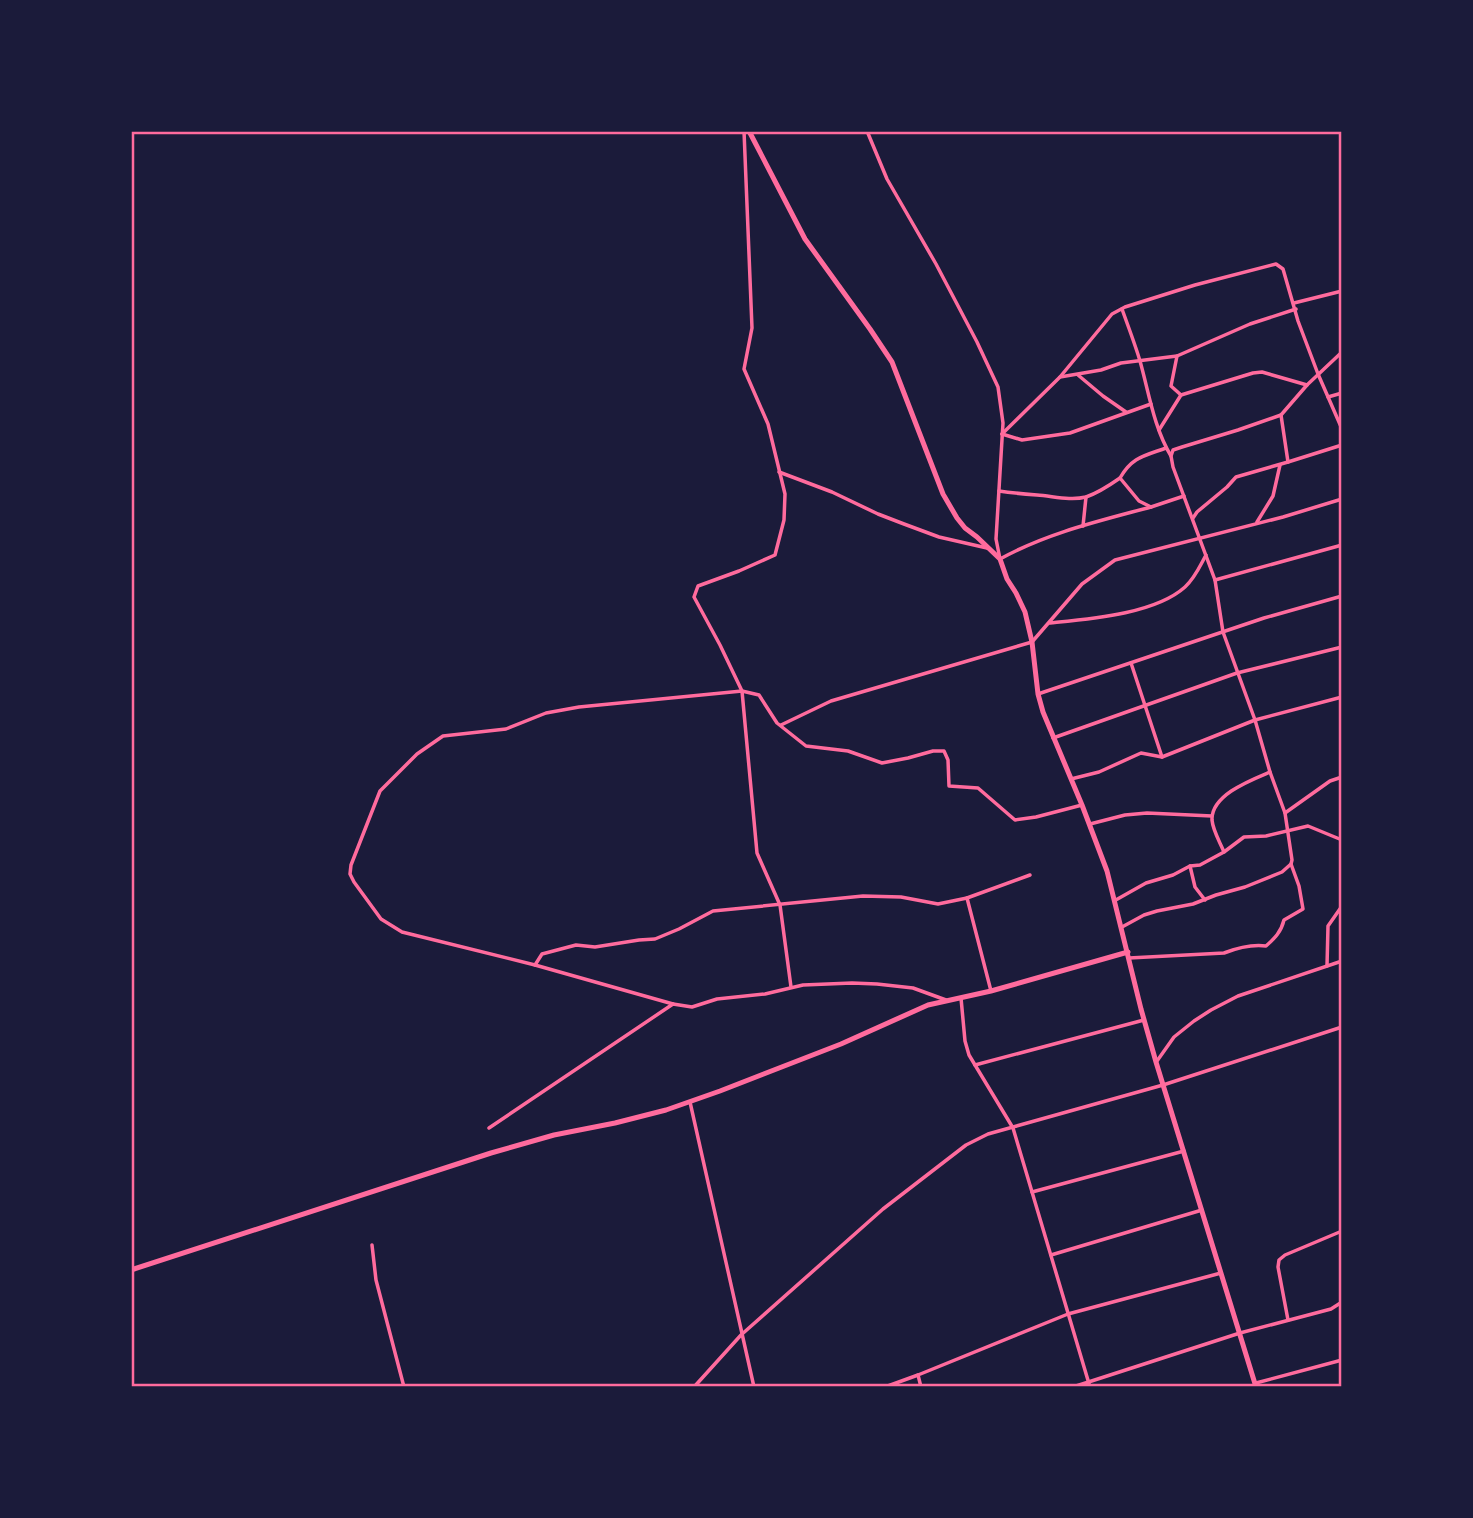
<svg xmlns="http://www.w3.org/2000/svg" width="1473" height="1518" font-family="Lato,sans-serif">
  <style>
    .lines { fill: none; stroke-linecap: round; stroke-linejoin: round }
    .minor { stroke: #ff6b9d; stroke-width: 3.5 }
    .secondary { stroke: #ff6b9d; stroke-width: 5 }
    .neatline { fill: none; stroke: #ff6b9d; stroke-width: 2.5 }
  </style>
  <rect width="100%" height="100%" fill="#1b1b3a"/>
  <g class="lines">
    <g class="minor">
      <path d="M744,131L752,328L744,369L768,424L785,494L784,520L775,555L739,571L698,586L694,597L720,645L742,691L757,853L780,905L791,987"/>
      <path d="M867,131L887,179L936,264L977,342L998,387L1003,423L996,539L1000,559C1047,533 1099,521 1151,507"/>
      <path d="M1294,303L1342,291"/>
      <path d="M1122,309C1128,326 1135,344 1140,361C1149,393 1154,428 1171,456"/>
      <path d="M1078,375L1103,396L1126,412"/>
      <path d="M1060,377L1112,314L1125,307L1195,285L1276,264L1283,269L1298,321L1318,374L1342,429"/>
      <path d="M1181,395L1171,386L1177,356L1250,324L1296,309"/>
      <path d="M1328,397L1342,393"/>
      <path d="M1159,430L1181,395L1253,373L1262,372L1307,385"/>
      <path d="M1002,434L1060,377L1101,370L1121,363L1177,356"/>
      <path d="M1002,434L1022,440L1070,433L1151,404"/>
      <path d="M1288,462L1342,445"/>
      <path d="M779,472L832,492L878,514L904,524L939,537L987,548"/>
      <path d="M1120,478C1132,457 1144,456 1166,448"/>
      <path d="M999,491C1012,493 1024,494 1037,495C1053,496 1070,501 1086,497C1098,493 1110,485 1120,478L1139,501L1151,507L1184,496"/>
      <path d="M1193,518L1197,512L1227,487L1236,477L1288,462L1281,415L1307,385L1342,352"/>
      <path d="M1257,522L1273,496L1280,465"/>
      <path d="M1083,526L1086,497"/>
      <path d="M1215,580L1342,545"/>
      <path d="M1050,623C1090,619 1155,614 1185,587C1195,578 1200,566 1206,555"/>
      <path d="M1131,663L1162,757"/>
      <path d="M1038,694L1264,618L1342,596"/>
      <path d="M781,725L831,701L1032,642L1082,584L1115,560L1283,517L1342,499"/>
      <path d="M1053,738L1237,673L1342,647"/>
      <path d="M1071,779L1099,772L1141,753L1162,757L1255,720L1342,697"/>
      <path d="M1285,813L1330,781L1342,777"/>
      <path d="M1090,824L1125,815L1147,813L1212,816"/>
      <path d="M1224,852C1220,842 1213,831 1212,820C1211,795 1251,780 1270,772"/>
      <path d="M1190,866L1195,887L1205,900"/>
      <path d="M1114,901L1146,883L1173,875L1190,866L1200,865L1224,852L1244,837L1266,836L1308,826L1342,840"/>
      <path d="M1122,927L1144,915L1157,911L1193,904L1216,895L1245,887L1282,872L1291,864"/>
      <path d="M1129,958L1224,953C1237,948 1251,944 1266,946C1275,938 1281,932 1284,920L1303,909L1299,886L1291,864L1292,860L1285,813L1270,772L1255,720L1223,632L1215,580L1173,467L1171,456L1173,450L1182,447L1238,430L1281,415"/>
      <path d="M535,965L542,954L576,945L595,947L639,940L655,939L679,929L713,911L863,896L901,897L938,904L967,898"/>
      <path d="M1327,966L1328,926L1342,906"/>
      <path d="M991,991L967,898L1030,875"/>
      <path d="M961,998L965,1041L969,1055L1013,1128L1090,1387"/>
      <path d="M673,1004L535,965L402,932L381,919L354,882L350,874L351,865L380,791L417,754L443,736L506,729L546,713L579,707L742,691L759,695L777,723L806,746L848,751L882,763L908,758L933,751H944L948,760L949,786L978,788L1015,820L1036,817L1082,805"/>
      <path d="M1157,1061L1174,1037L1194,1021L1211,1010L1238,996L1342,961"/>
      <path d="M975,1065L1144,1020"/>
      <path d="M690,1102L754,1387"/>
      <path d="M489,1128L673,1004L692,1007L717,999L765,994L803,985L852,983L877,984L913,988L946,1000"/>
      <path d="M1032,1192L1184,1151"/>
      <path d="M372,1245L376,1280L404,1387"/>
      <path d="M1051,1255L1202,1210"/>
      <path d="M1288,1320L1278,1267L1279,1260L1285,1255L1342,1231"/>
      <path d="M918,1375L921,1387"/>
      <path d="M1256,1383L1342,1360"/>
      <path d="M694,1387L741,1335L883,1209L966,1145L988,1134L1163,1085L1342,1027"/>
      <path d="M885,1387L918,1375L1068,1314L1221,1273"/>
      <path d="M1073,1387L1240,1333L1331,1309L1342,1302"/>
    </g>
    <g class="secondary">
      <path d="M749,131L805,239L870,329L892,362L943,494L957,518L965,528L977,537L1000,559L1007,579L1016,593L1025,612L1032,642L1038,694L1043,712L1082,805L1107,871L1141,1009L1156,1062L1256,1387"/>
      <path d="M131,1270L491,1153L554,1135L615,1123L666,1110L720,1091L841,1044L928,1005L991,991L1128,952"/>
    </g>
  </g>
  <rect width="1473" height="1518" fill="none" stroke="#1b1b3a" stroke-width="266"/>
  <rect x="133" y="133" width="1207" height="1252" class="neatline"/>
</svg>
